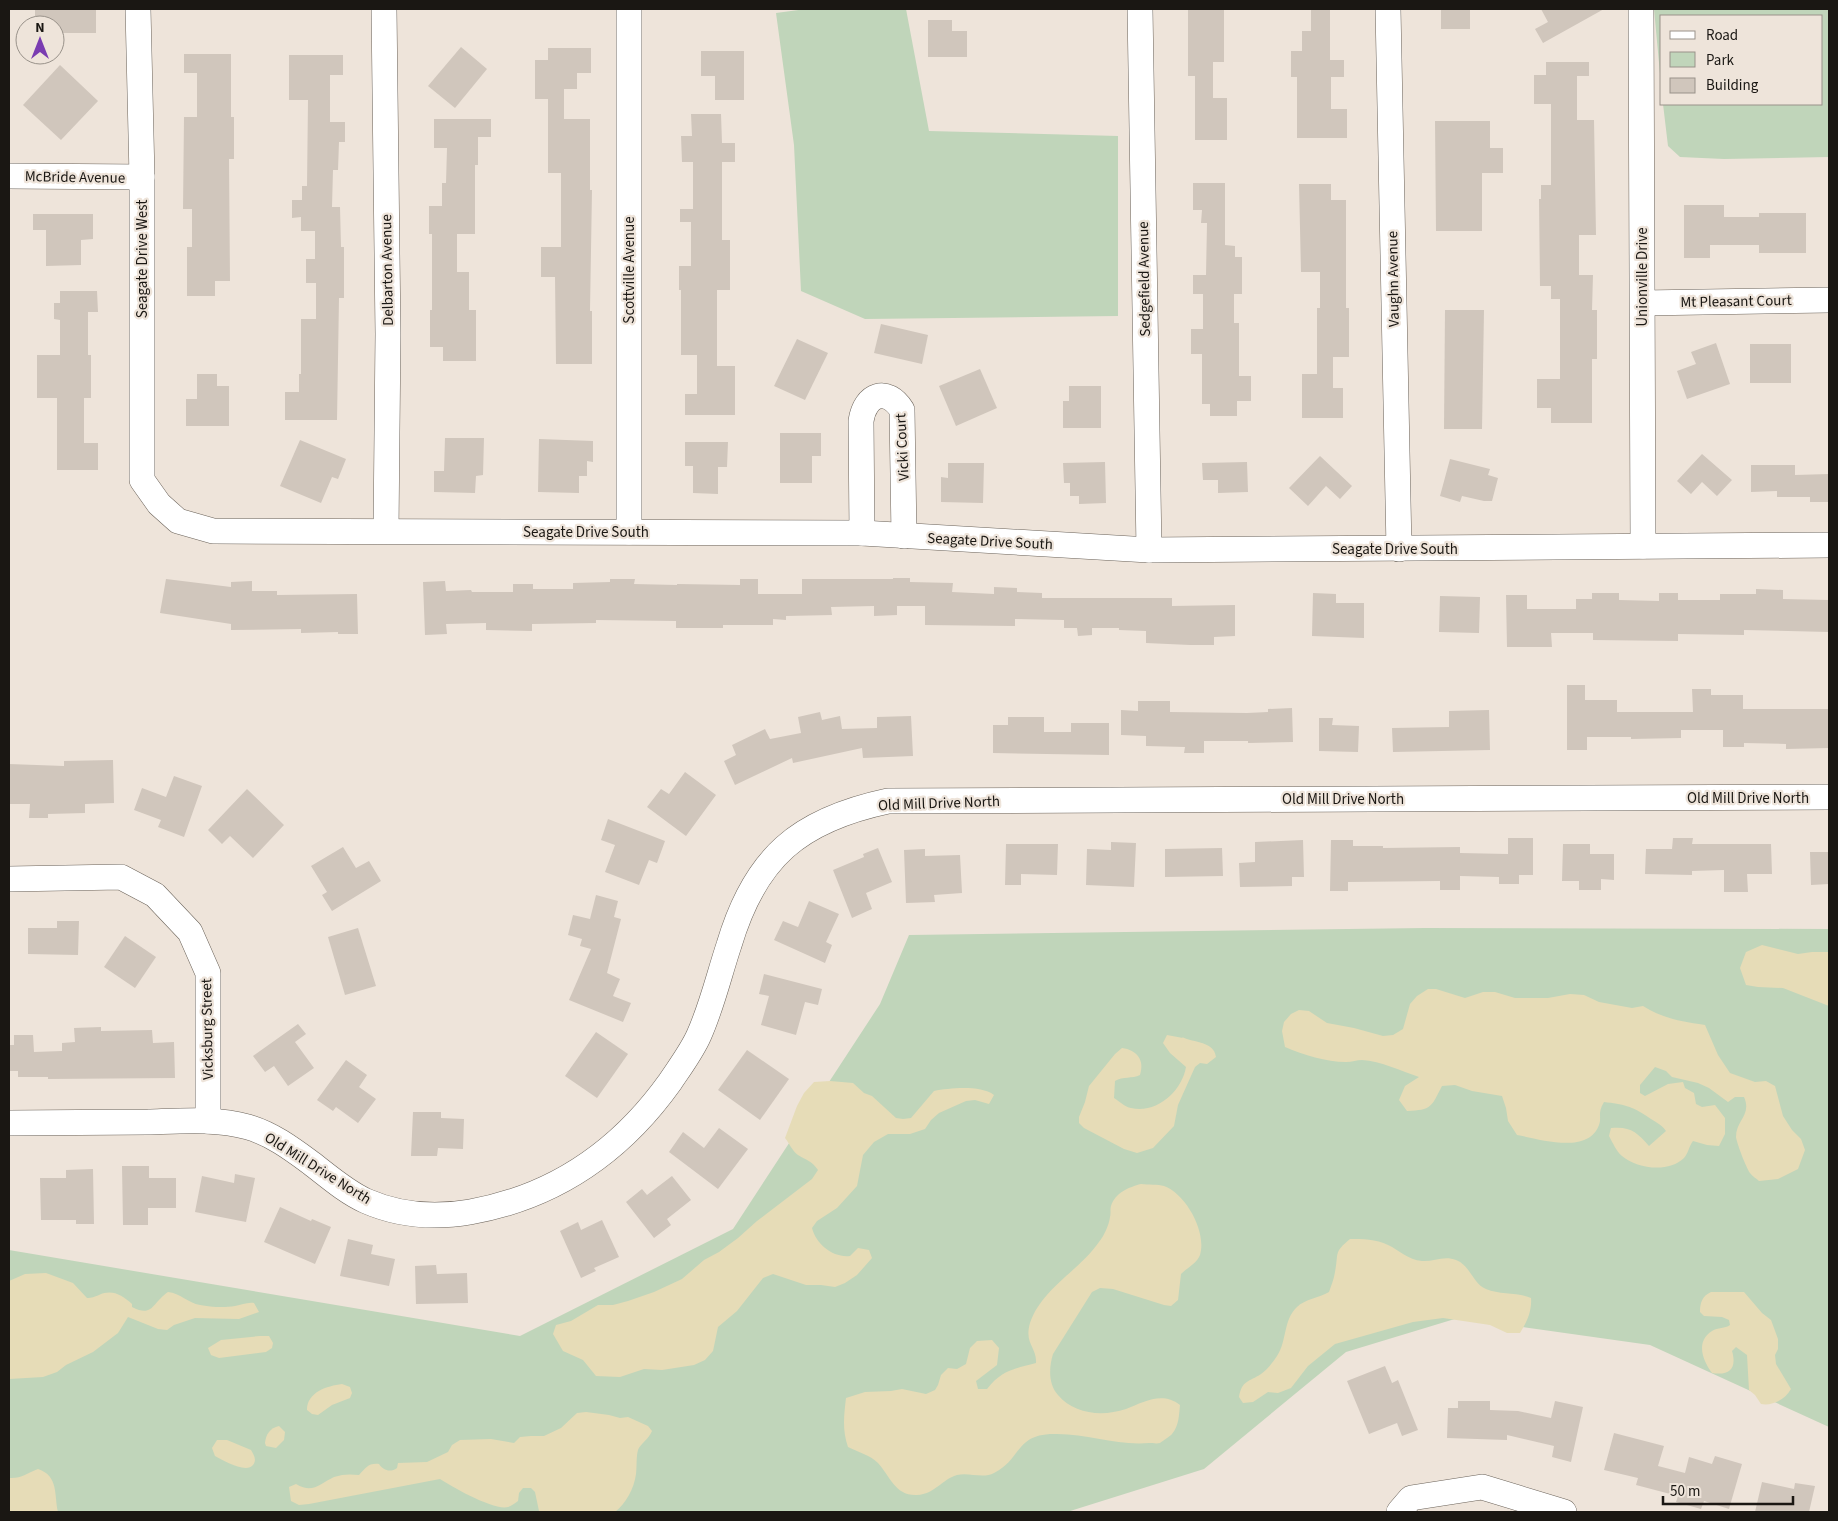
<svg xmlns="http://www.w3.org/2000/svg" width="1838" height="1521" font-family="'Source Sans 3',sans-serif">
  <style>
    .green { fill: #c0d5ba }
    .sand { fill: #e6dcb7 }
    .building { fill: #d0c6bc }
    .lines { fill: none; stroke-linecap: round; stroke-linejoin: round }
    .minor-casing { stroke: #6b635a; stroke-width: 26 }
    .minor { stroke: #fff; stroke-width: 25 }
    .labels { text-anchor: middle; stroke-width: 4.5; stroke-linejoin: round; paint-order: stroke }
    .street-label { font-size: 15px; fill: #1a1713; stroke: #eee4da }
  </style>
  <rect width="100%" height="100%" fill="#eee4da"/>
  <g class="green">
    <path d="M806,9H906L929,131L1118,136V316L865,319L801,291L794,145L776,13Z"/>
    <path d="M1654,9H1829V157L1724,159L1680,157L1668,146L1663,104H1822V16H1662V95Z"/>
    <path d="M1425,928L1829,929V1427L1650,1345L1458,1318L1346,1352L1204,1469L1067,1512H9V1250L520,1336L733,1229L880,1004L909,935Z"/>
  </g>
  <g class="sand">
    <path d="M1762,945L1798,954L1812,952H1829V1006L1783,988L1758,987L1746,985L1740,968L1746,952Z"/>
    <path d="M1428,989H1436L1465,998L1483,992H1495L1515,998H1548L1570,994L1584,995L1599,1002L1632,1008L1643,1006C1664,1019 1680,1021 1705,1025L1718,1055L1730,1073L1755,1082L1766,1081L1775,1086L1783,1116L1792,1130L1801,1139L1805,1150L1798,1169L1778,1179L1759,1181C1757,1179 1752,1176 1750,1173C1746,1167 1737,1144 1736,1137C1736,1120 1752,1115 1744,1097H1735L1728,1102L1709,1088L1698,1083L1672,1077L1666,1071L1655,1067L1640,1085V1093L1645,1096L1668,1084L1683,1082L1685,1088L1694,1093L1696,1104L1702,1107L1715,1105L1725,1118V1134L1719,1146L1707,1145L1693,1141C1689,1146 1688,1154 1684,1158C1669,1173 1637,1169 1622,1156C1616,1151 1613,1143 1609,1136L1611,1128C1630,1126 1637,1132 1649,1146L1666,1131C1661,1124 1655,1122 1648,1117C1632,1106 1623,1104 1604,1102C1597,1114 1602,1117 1599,1125C1588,1155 1540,1139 1517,1135L1508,1121L1506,1108L1502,1096L1472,1091L1455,1085L1442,1086C1431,1107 1432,1110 1407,1111L1399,1100L1405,1086L1419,1077C1401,1071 1381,1061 1362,1060C1357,1060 1352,1062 1346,1062C1326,1062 1304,1055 1285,1047L1282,1031L1284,1022L1291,1014L1299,1010L1309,1011L1327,1023L1354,1028L1383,1036L1393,1035L1403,1029L1410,1004L1417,996Z"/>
    <path d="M1167,1035L1183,1038L1182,1037C1194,1043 1214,1041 1216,1057L1207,1064L1200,1063L1195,1067L1178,1105L1174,1126L1153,1148L1137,1153L1124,1149L1084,1128L1079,1123V1117L1085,1102L1089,1086L1115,1054L1122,1048C1137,1050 1145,1060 1140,1075C1132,1079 1123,1076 1115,1081L1114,1098C1119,1101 1125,1107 1131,1108C1157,1114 1182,1091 1186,1067L1170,1053L1163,1043Z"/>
    <path d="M830,1081L853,1083L864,1093L872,1096L896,1118L903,1119L911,1118L934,1091C951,1088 980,1085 994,1095L989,1104L975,1100L966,1101L939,1113L931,1120L925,1129L910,1134H888L874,1142L863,1155L857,1186L837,1208L817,1221L812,1228C816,1244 833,1258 850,1256L858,1248L869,1250L872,1258L857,1275L845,1283L835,1287L821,1285H806L773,1274L763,1278L737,1311L718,1327L713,1351L705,1360L694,1365L662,1370L644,1369L620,1377L596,1376L583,1360L563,1351L553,1334L556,1325L571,1321L598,1305H613L628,1301L654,1292L682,1279L704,1260L719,1252L738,1238L757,1221L812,1179L818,1170C812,1161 806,1160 798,1155C793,1152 789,1143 785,1138L797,1106L804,1093L814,1082Z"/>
    <path d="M1141,1184C1148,1185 1158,1184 1164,1186C1186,1194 1207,1232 1200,1255C1197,1263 1187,1268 1181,1274L1178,1300L1171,1306L1164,1305L1113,1289L1100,1288L1092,1292L1053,1354C1049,1367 1048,1384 1058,1395C1074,1414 1102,1417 1126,1409C1144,1402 1162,1391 1180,1405C1179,1414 1179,1426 1172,1434C1170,1436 1163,1441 1160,1443C1157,1444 1152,1443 1149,1443C1117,1446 1086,1433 1054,1434C1015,1434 1022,1459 994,1473C983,1479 969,1472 957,1475C941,1480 935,1494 917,1495C895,1496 890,1476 878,1463C870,1455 858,1452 848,1447C842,1430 844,1415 846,1398L865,1392L891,1391L902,1389L926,1394L935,1390L938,1385L941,1375L948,1368L957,1369L966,1364L970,1348L977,1341L992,1340L999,1348L997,1365L976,1381L978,1389H987C1002,1370 1014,1369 1036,1363C1037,1347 1024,1344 1030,1323C1042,1288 1079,1271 1099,1242C1104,1236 1109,1225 1110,1217C1111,1214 1110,1209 1111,1206C1115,1193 1129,1187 1141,1184Z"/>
    <path d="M1350,1239C1362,1239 1376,1239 1388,1245C1399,1250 1408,1260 1422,1261C1433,1262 1444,1255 1456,1260C1470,1265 1473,1284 1486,1289C1500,1295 1517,1292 1531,1298C1532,1311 1527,1322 1520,1333H1507L1490,1325L1443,1318L1413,1322L1335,1344L1308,1366L1291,1388L1278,1393L1268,1392L1253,1402L1243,1403L1239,1397C1242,1380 1249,1382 1261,1374C1267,1370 1273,1362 1277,1356C1287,1341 1283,1320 1297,1307C1305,1299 1319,1298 1329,1292C1331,1286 1334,1279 1335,1272C1339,1253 1333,1253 1350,1239Z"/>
    <path d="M46,1273L73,1283L87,1298C92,1298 94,1297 99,1295C112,1289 122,1295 132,1304V1307C153,1318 152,1303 168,1292C180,1293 188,1303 200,1305C210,1307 224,1308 235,1306C242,1305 247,1302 254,1303L259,1312L239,1319L195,1318L174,1325L167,1330L158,1329L128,1317L118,1333L93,1352L66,1365L57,1372L43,1377L9,1379V1281L25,1274Z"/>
    <path d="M1711,1292H1744L1762,1313L1771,1320L1778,1339V1349L1775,1355L1776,1364L1791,1389C1785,1400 1772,1406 1761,1404L1755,1395L1749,1390L1747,1355L1736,1347L1732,1351C1737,1368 1730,1376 1712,1373C1703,1361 1695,1342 1712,1331C1718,1327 1725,1329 1730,1325L1729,1320L1722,1317L1704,1316L1700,1312C1700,1303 1702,1296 1711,1292Z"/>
    <path d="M260,1336H269L273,1343L272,1348L266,1352L219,1358L211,1355L208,1348L221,1340Z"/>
    <path d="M342,1384L350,1387L352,1393L350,1398L332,1405L318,1415L312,1414L307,1410C307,1392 327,1386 342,1384Z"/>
    <path d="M586,1412L609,1415L620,1418L628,1417L648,1426L652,1431C649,1439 640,1444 638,1450C636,1457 637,1467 636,1474C634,1489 626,1503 615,1512H541L539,1511L535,1492L531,1488H523L519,1493L518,1501C515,1503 511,1506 508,1507C495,1511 452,1487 440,1479L309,1504L299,1505L291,1501L289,1487L296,1484C313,1494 319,1484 334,1477C343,1474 350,1474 359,1475C366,1468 368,1463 379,1464C383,1470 390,1473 397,1468L398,1463L427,1462L448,1452L452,1445L460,1440L491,1439L514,1443L520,1437L531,1436H544L561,1428L577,1413Z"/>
    <path d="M279,1426L285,1432L284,1440L276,1448L266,1446L265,1443C266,1434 270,1428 279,1426Z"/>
    <path d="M217,1440H227L251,1450C254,1455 257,1460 253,1465C246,1474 223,1460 215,1456L212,1448Z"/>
    <path d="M38,1469C59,1476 54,1495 58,1512H9V1478C21,1479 27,1473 38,1469Z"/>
  </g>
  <g class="building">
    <path d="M35,9H96V33H55V25H35Z"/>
    <path d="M1188,9H1224V62H1213V98H1227V140H1195V76H1188Z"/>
    <path d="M1311,9H1330V60H1344V77H1331V109H1347V138H1297V77H1291V51H1302V31H1311Z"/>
    <rect x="1441" y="9" width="29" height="20"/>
    <path d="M1541,9H1604L1543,43L1535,29L1548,22Z"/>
    <path d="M928,20H952V31H967V57H928Z"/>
    <path d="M461,47L487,69L455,108L428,86Z"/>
    <path d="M548,48H591V73H577V89H564V119H590V190H592L590,311H592V364H556L555,277H541V247H561V173H548V99H535V60H548Z"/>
    <path d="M701,51H744V100H715V76H701Z"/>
    <path d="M184,54H231V117H234V159H229L230,281H215V296H187V247H192V209H183L184,117H197V73H184Z"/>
    <path d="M289,55H343V75H330V122H345V142H339L338,170H333L332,207H340L341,247H344V298H339L337,420H285V392H299V374H301V319H316V283H306V259H315V231H301V217L292,218V200H302V186H307L308,100H289Z"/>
    <path d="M1546,62H1589V76H1577V120H1594L1596,235H1579V275H1593L1592,310H1597V359H1592V423H1551V408H1537V379H1560V299H1551V286H1540L1539,199H1541V185H1551V104H1534V75H1546Z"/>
    <path d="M60,65L98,101L61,140L23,105Z"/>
    <path d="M691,114H721L722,143H735V162H722V240H730V290H717V366H735V415H685V394H697V355H681V290H679V266H691V222H680V209H693V162H682L681,136H692Z"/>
    <path d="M434,119H491V137H478V165H475V234H457V272H469V310H476V361H443V347H430V310H432V234H429V206H442V183H446L447,148H434Z"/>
    <path d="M1435,121H1490V148H1503V173H1482V231H1436Z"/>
    <path d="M1193,183H1225V245L1235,246V257H1242V294H1234V323H1239V376H1251V401H1237V416H1210V404H1202V354H1191V329H1203V294H1193V275H1206L1207,223H1201L1202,210H1193Z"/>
    <path d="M1299,184H1331V200H1346V308H1349V357H1333V388H1343V418H1302V374H1317V308H1320V272H1301Z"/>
    <path d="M1684,205H1724V217H1759V213H1806V253H1759V245H1710V258H1684Z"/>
    <path d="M33,214H93V239L81,240V265L46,266V230H33Z"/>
    <path d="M60,291H97L98,312H88V355H91V398H84V443H98V470H57V398H37V355H60V320L54,319V303H60Z"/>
    <path d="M1445,310H1484L1482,429H1444Z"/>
    <path d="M881,324L928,335L922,364L874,353Z"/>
    <path d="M797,339L828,353L805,400L774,386Z"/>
    <path d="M1716,343L1730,384L1687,399L1677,371L1696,364L1691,352Z"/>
    <rect x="1750" y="344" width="41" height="39"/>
    <path d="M980,369L997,408L956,426L939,386Z"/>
    <path d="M197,374H217V386H229V426H186V399H197Z"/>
    <path d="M1069,386H1101V428H1063V401H1069Z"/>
    <path d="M780,433H821V456H812V483H780Z"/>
    <path d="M445,438H484L483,475L476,476L475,493L434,492V471H444Z"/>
    <path d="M539,439L593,441V462L587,461V476H579V493L538,492Z"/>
    <path d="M300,440L346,459L338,479L332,477L321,503L280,486Z"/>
    <path d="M685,442H728L727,467H718V494L693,493V466H685Z"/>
    <path d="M1702,454L1732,480L1717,496L1702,482L1691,494L1677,481Z"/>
    <path d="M1320,456L1352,486L1340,499L1326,486L1308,506L1289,488Z"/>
    <path d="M1450,459L1490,469L1488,475L1498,478L1492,501H1484L1462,496L1460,502L1440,496Z"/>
    <path d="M1105,462L1106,503L1079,504V496H1070V483H1064L1063,463Z"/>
    <path d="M1247,462L1248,492L1218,493V480H1203L1202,463Z"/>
    <path d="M948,463H984L983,503L941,502V477L948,478Z"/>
    <path d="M1751,465H1795V475L1829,474V502H1810V497H1777V491L1751,492Z"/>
    <path d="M893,578H910V582L953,583L952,592L994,594V587L1017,588V592L1042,593V598H1172V606L1235,605V636L1214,637V645H1190L1146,643V631L1119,630V628H1092V635L1078,636L1077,628H1064V620L1015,619V626L925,625V606H897V615L874,616V606L831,607L832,615L786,616V620L773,619V625H723V628H676V621L596,620V623L532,624V631L486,630V623L446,624L447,634L425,635L423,582L445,581L446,591L471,590L472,592H513V584H533V589H573V583L610,582V579H635L634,584L677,585V584L740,585V579H758V594H802V579H893Z"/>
    <path d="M166,579L231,587V582L252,581V591H277V595L357,594L358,634H338V632L301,633V629L231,630V624L160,613Z"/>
    <path d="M1756,589L1783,590V599L1829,600V632L1744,630V635L1678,634V641L1593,640V633H1551L1552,647H1507L1506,595H1527V609H1576V599H1592V593H1619V600L1659,601V593H1678V600H1720V594H1756Z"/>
    <path d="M1313,593L1336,594V603H1364V638L1312,636Z"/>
    <path d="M1440,596L1480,597L1479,633L1439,632Z"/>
    <path d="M1567,685H1585V700H1617V712H1693L1692,689H1711V695H1743V709H1829V748L1786,749V744L1744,743V747H1723V730H1681V738L1631,739V737H1587V750H1567Z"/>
    <path d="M1138,701H1170V712L1247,713L1268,712V709L1292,708L1293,742L1248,743V741H1204V753H1184L1185,747L1146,746V736L1121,735V710L1138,711Z"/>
    <path d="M1489,710L1490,750L1393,752L1392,728L1449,727V711Z"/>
    <path d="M820,712L822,720L840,716L842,729L877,728V717L911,716L913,756L863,758L862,748L793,763L792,758L735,785L724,761L736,755L732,745L765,729L770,739L801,733L798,717Z"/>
    <path d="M1008,717H1044V732H1071V723H1109V755L993,753V725H1008Z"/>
    <path d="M1319,718H1333L1332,725L1359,726L1358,752L1319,751Z"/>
    <path d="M113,760L114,803L85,804V813L48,814V818H29L30,804H9V764L64,766V761Z"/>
    <path d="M685,772L716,795L686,836L647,807L661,789L669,794Z"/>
    <path d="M174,776L202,786L184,837L158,827L161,820L134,810L142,788L166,797Z"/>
    <path d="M247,789L284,825L253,858L230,836L222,844L208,830Z"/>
    <path d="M608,819L665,841L657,863L649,860L639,885L605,872L615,845L601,840Z"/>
    <path d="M1508,838H1533V875H1519V884H1499V877L1460,876V890H1440V881L1348,882V891H1330L1331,840H1353V846H1383V848L1460,847V853L1508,854Z"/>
    <path d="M1673,838H1693L1692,844H1771L1772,874H1747L1748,892H1724V870L1692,871V875L1645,874L1646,849H1672Z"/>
    <path d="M1303,840L1304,877H1292V886L1240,887L1239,863L1255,862V842Z"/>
    <path d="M1111,842L1136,843L1134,887L1086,885L1087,849L1111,850Z"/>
    <path d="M1006,844H1058L1057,875L1021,874V885H1005Z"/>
    <path d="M1563,844H1590V854H1614V880L1601,879V890H1579V881H1562Z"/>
    <path d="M343,847L356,868L369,861L381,881L332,911L322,895L327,892L311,866Z"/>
    <path d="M878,848L892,882L866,893L872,909L852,918L833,870L864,857L863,854Z"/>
    <path d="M1222,848L1223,876L1165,877V849Z"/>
    <path d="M925,849V856L960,855L962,893L934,895L935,902L906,903L904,850Z"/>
    <path d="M1810,852H1829V884L1811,885Z"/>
    <path d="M596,895L618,901L614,917L621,919L607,973L620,979L613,996L631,1003L623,1022L569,1000L591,949L580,946L582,939L568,935L573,915L590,919Z"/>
    <path d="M809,901L839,914L826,942L832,945L825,963L774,940L783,921L798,927Z"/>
    <path d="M57,921H79L78,955L28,954V928H57Z"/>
    <path d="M358,928L376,986L345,995L328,937Z"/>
    <path d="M125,936L156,957L135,988L104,967Z"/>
    <path d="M764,974L822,989L818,1005L805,1002L796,1035L761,1025L769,996L759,994Z"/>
    <path d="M298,1024L306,1034L295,1042L314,1068L288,1086L274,1066L265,1072L253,1056Z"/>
    <path d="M101,1027V1031L152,1030L153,1043L174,1042L175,1078L48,1079V1077H18V1071H9V1045H14V1035H33L34,1052L62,1051V1043L75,1042L74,1028Z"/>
    <path d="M596,1032L628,1054L597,1098L565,1076Z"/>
    <path d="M747,1050L789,1079L760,1120L718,1090Z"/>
    <path d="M346,1060L367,1075L359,1087L376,1099L358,1123L336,1107L333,1111L317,1100Z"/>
    <path d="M413,1112H441V1118L464,1119L463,1149L438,1148L437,1156H411Z"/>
    <path d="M719,1128L748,1149L718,1189L669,1152L683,1132L704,1148Z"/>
    <path d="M122,1166H149V1178H176V1208H148V1225H123Z"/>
    <path d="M93,1169L94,1224H76V1220H41L40,1178H66V1170Z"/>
    <path d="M235,1174L255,1178L246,1222L195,1212L202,1176L234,1183Z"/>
    <path d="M672,1176L691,1200L667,1219L671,1225L654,1238L626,1202L642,1189L647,1195Z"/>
    <path d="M280,1207L311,1221L312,1219L331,1227L315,1264L264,1242Z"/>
    <path d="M602,1220L619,1257L594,1268L596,1271L581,1278L560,1231L578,1222L581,1230Z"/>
    <path d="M348,1239L373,1245L371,1254L395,1259L389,1286L340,1276Z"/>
    <path d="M436,1265L437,1274L467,1273L468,1303L416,1304L415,1266Z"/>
    <path d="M1385,1366L1392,1383L1398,1380L1418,1430L1402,1436L1397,1423L1369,1434L1347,1381Z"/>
    <path d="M1458,1401H1490V1410L1518,1411L1551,1418L1555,1401L1583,1407L1571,1462L1552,1457L1554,1446L1507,1435V1440L1447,1438L1448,1408H1458Z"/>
    <path d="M1614,1433L1664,1446L1658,1466L1685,1473L1689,1457L1712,1464L1715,1456L1742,1464L1729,1509L1704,1501L1701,1509L1676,1502L1678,1496L1636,1485L1638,1478L1604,1470Z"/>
    <path d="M1762,1482L1794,1489L1795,1483L1815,1486L1809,1512H1755Z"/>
  </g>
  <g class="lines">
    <g class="minor-casing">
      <g id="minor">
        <path d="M138,9L142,177V480L159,504L178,521L213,531L862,533L1149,550L1829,545"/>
        <path d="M384,9L388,334L386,531"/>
        <path d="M629,9V532"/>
        <path d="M1140,9L1149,550"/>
        <path d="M1388,9L1399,549"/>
        <path d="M1641,9L1643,546"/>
        <path d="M9,176L142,177"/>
        <path d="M1643,303L1829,300"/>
        <path d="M862,533L861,421C865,394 887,386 902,410L904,536"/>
        <path d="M9,879L121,877L155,895L190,932L208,973V1121"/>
        <path d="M9,1123C55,1123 102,1122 148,1122C181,1121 216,1118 248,1127C272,1134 292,1149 311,1163C328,1176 346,1192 366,1201C398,1215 435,1218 470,1212C555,1197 620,1152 670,1082C680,1067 692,1051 699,1035C712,1006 719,975 729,945C755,857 799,820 888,801L1829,797"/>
        <path d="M1399,1512L1411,1498L1482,1487L1564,1512"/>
      </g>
    </g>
    <use href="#minor" class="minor"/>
  </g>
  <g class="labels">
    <g class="street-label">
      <text transform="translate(75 177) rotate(1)" y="5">McBride Avenue</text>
      <text transform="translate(142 259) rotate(-90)" y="5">Seagate Drive West</text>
      <text transform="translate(387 270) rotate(-91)" y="5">Delbarton Avenue</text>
      <text transform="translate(629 270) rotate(-90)" y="5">Scottville Avenue</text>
      <text transform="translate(1642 277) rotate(-90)" y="5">Unionville Drive</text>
      <text transform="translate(1144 279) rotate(-91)" y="5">Sedgefield Avenue</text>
      <text transform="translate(1393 279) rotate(-91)" y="5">Vaughn Avenue</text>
      <text transform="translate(1736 301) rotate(-1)" y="5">Mt Pleasant Court</text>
      <text transform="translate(902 447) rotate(-93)" y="5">Vicki Court</text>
      <text x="586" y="537">Seagate Drive South</text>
      <text transform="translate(990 541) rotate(3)" y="5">Seagate Drive South</text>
      <text x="1395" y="554">Seagate Drive South</text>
      <text x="1748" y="803">Old Mill Drive North</text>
      <text x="1343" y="804">Old Mill Drive North</text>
      <text transform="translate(939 803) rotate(-2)" y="5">Old Mill Drive North</text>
      <text transform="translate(207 1029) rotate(-91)" y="5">Vicksburg Street</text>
      <text transform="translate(318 1168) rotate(32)" y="5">Old Mill Drive North</text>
    </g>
  </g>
  <rect width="1838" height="1521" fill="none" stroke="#1a1713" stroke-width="20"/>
  <rect x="1660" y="15" width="162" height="90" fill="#eee4da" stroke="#99928a"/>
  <rect x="1670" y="31" width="25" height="8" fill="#ffffff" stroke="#99928a"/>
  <text x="1706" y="40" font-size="15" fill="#1a1713">Road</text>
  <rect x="1670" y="52" width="25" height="15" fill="#c0d5ba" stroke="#99928a"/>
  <text x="1706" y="65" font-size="15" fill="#1a1713">Park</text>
  <rect x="1670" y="78" width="25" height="15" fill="#d0c6bc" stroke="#99928a"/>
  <text x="1706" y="90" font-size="15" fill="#1a1713">Building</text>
  <g transform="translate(40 40)"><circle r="24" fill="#eee4da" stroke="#99928a"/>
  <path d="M0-4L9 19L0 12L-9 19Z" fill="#7a3cb1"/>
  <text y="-8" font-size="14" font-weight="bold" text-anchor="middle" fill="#1a1713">N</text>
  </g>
  <path d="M1663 1496v8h130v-8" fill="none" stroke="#1a1713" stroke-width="2.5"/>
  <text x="1670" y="1496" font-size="15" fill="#1a1713" stroke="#eee4da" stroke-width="4" paint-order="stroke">50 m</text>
</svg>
